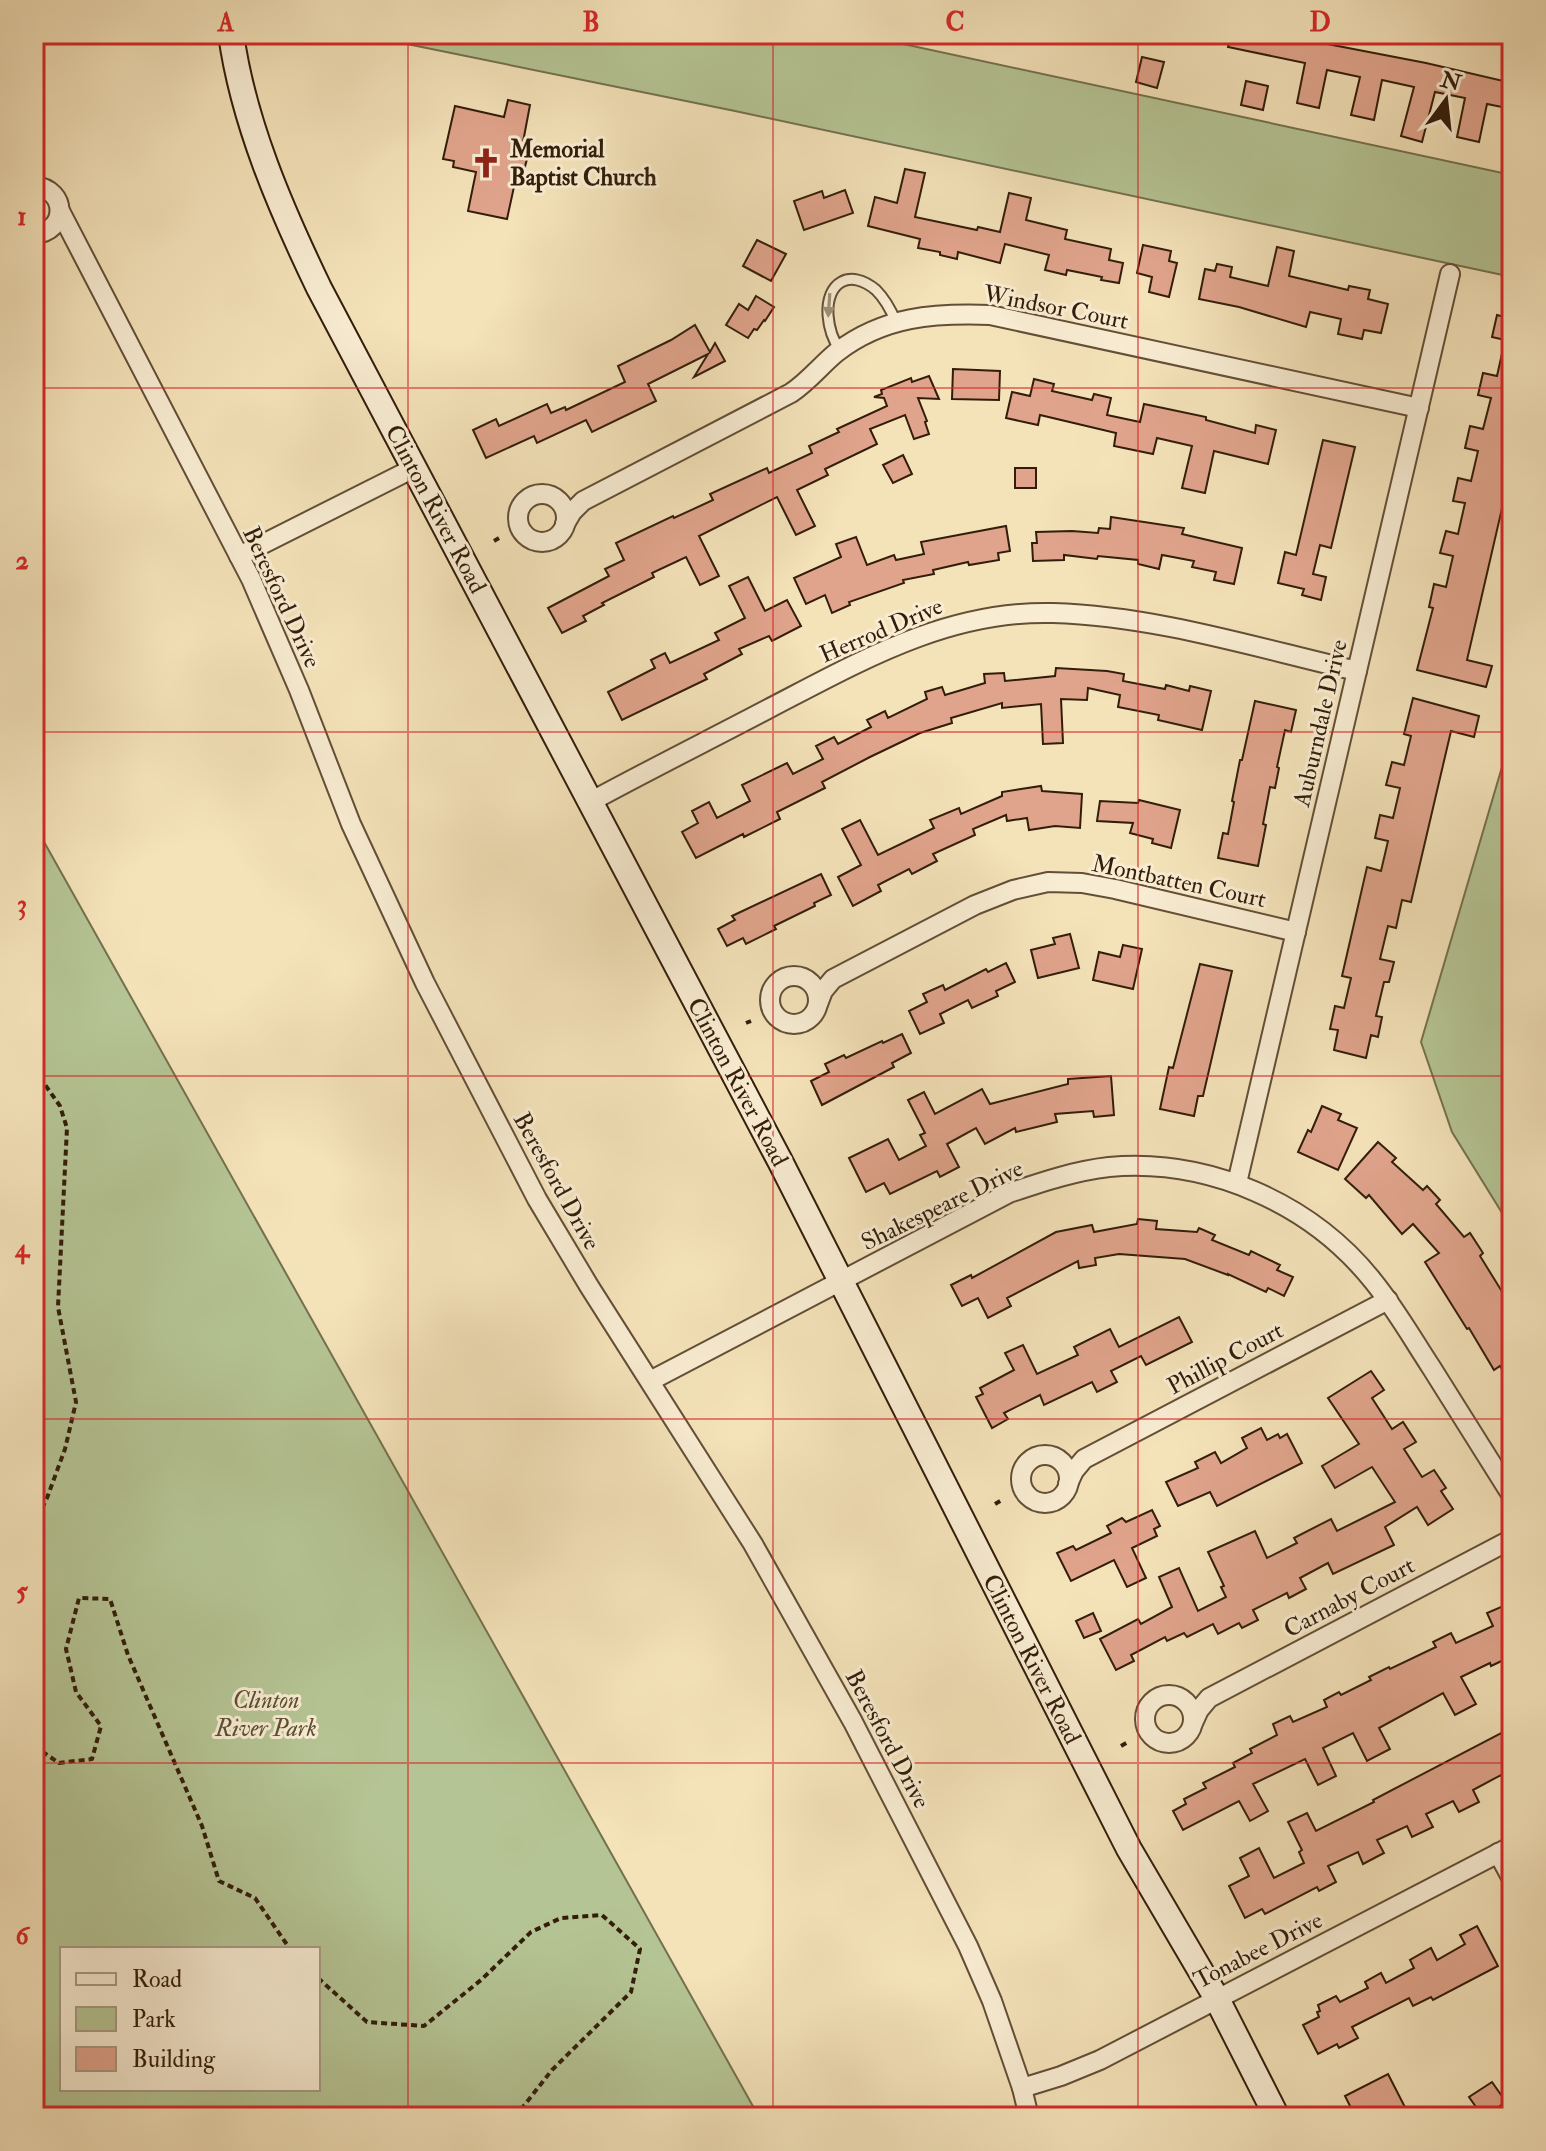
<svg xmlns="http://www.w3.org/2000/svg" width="1546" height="2151" font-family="'IM FELL Double Pica',serif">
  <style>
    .green { fill: #b5c494; stroke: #74704f; stroke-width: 2; fill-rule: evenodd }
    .building { fill: #e0a48c; stroke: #331d0a; stroke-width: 2 }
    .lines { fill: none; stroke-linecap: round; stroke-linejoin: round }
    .lane-casing { stroke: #634e36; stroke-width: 13 }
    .street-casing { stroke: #634e36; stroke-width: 22 }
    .secondary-casing { stroke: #331d0a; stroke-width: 28 }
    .path { stroke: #331d0a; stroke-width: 4; stroke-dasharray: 6 4; stroke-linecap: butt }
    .lane { stroke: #f8ecd2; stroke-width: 9 }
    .street { stroke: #f8ecd2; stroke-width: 18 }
    .secondary { stroke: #f8ecd2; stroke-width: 24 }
    .oneway { fill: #9f8f78 }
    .grid { fill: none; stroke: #d62828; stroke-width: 2; stroke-opacity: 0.55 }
    .labels { text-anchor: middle; stroke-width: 6; stroke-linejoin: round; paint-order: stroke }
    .poi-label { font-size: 24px; font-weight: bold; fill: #331d0a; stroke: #f8ecd2; text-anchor: start }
    .street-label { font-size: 24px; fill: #331d0a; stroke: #f8ecd2 }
    .park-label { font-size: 24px; font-style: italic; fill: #5a4f33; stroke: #f8ecd2 }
    .neatline { fill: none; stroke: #d62828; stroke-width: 3 }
    .grid-label { font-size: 26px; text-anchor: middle; font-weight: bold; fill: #d62828 }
  </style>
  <rect width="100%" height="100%" fill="#f4e2b9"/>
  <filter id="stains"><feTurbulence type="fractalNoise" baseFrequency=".0025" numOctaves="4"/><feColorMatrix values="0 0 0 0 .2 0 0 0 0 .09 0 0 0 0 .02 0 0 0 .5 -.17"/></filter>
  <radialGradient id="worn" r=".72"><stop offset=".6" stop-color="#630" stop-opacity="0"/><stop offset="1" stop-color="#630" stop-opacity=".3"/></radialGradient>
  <g class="green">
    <path d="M405,34H857L1512,175V277L735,111L402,43Z"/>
    <path d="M1512,733V1229L1452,1132L1421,1042Z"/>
    <path d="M34,824L759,2117H34ZM62,1949H318V2089H62Z"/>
  </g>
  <g class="building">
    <path d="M1231,34H1288L1318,40L1317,42L1426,63L1512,83V109L1487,104L1479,142L1457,137L1465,98L1435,92L1422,142L1401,136L1414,87L1382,80L1374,120L1351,115L1360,77L1327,70L1319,108L1297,103L1305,63L1228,47Z"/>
    <path d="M1142,57L1164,62L1157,88L1136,82Z"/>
    <path d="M1246,81L1268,86L1263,110L1241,105Z"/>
    <path d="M508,100L530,105L520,158L527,159L523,174L517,173L507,219L468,211L476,172L453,167L454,161L443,159L455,106L504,117Z"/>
    <path d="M905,169L925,173L915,217L977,230L978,227L1000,232L1009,193L1031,198L1026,220L1067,230L1065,239L1111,249L1109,260L1123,263L1119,283L1101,280L1102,277L1067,270L1066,275L1045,270L1049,255L1005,244L1000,263L958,252L957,259L940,255V252L918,248L920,239L868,226L875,197L897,203Z"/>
    <path d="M845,190L853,213L804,230L794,201L822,191L824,198Z"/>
    <path d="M757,240L786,254L771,281L743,266Z"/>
    <path d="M1143,245L1171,251L1169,261L1177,263L1169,297L1149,292L1152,277L1137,273Z"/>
    <path d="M1277,247L1294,251L1289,276L1348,290L1349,286L1370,290L1368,299L1388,304L1381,333L1364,330L1362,339L1338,334L1341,319L1310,312L1306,327L1239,307L1199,299L1205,269L1215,271L1217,264L1232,267L1230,277L1268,286Z"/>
    <path d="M756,296L774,307L765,321L764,320L757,330L754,329L748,338L726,325L739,304L748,310Z"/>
    <path d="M1497,315L1512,319V465L1467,660L1492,666L1486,687L1417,670L1433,608L1429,607L1434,584L1446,587L1453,556L1440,553L1446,531L1458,534L1465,503L1453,501L1458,478L1471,481L1478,451L1465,448L1470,426L1483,429L1491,398L1478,395L1483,373L1497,376L1505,340L1492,337Z"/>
    <path d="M695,325L710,352L715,343L725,361L694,377L708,354L648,384L656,401L592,432L586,420L537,443L534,436L486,458L473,430L496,419L499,426L547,404L551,413L565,407L566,410L625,382L618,366L671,340Z"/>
    <path d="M953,369L1000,371L999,400L952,399Z"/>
    <path d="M929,376L939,399L918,398L927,421L925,422L929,434L914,439L905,415L870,429L877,444L825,469L828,475L797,490L815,526L796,535L777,497L699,536L719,576L700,585L686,557L652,573L654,577L602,603L604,605L583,616L586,621L562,633L548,608L609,576L605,569L624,560L616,543L673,516L674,518L713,500L710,494L767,468L769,473L812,453L809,446L839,432L837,429L887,406L884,398L874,397L882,394L881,390L911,378L912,382Z"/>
    <path d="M1034,379L1054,384L1052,391L1092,400L1094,394L1111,398L1107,415L1140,422L1144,404L1206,417V420L1255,433L1256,425L1276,430L1268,464L1214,451L1205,493L1182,488L1192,446L1157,438L1153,454L1114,446L1116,433L1040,415L1038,425L1006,418L1012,392L1030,396Z"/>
    <path d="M1323,440L1355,447L1331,548L1320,545L1313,574L1326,577L1321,600L1302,595L1304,589L1278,583L1285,552L1296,555Z"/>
    <path d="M903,455L912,474L893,483L883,465Z"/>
    <rect x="1015" y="468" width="21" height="20"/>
    <path d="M1111,517L1184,528L1182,534L1242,548L1234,584L1214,580L1216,572L1192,567L1194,561L1162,555L1159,569L1138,564V560L1098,556L1097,559L1064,555V560L1033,561L1032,543H1037L1036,532L1072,531L1098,533L1099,528L1110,529Z"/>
    <path d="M1006,526L1010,551L998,553L999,560L969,565L968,562L933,570L934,574L903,580L904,583L849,602L850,605L832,613L825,595L806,604L794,578L841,557L836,544L856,537L867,565L894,555L896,560L924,554L921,542Z"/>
    <path d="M748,577L765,611L787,600L801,626L772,641L769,636L739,649L742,654L704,674L707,679L622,720L608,692L655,668L651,660L665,653L670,663L719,640L715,633L745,618L729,586Z"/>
    <path d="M1056,668L1107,671L1124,674L1123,681L1165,689L1166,685L1189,691L1190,686L1211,691L1202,730L1158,720L1159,715L1118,707L1120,695L1088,688L1087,700L1061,699L1063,743L1043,744L1041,704L1002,708V703L951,718L952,723L920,733L870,757L822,782L825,788L777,812L780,819L744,837L743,834L696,858L682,832L698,823L692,811L709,802L717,818L750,801L742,785L787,763L793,774L823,759L816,746L834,737L838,744L871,727L867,720L885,711L888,718L927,699L925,692L942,687L945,695L985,683L984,674L1004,673L1005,681L1055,676Z"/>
    <path d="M1413,698L1479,716L1474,737L1451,731L1411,902L1402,900L1396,928L1388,926L1380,959L1394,962L1389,982H1384L1376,1016L1382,1017L1378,1037L1371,1035L1366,1058L1334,1050L1338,1030L1330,1029L1335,1006L1344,1008L1351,978L1342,976L1367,867L1381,871L1388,841L1375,838L1380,815L1393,818L1400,788L1386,785L1392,762L1404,765L1411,736L1404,734Z"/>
    <path d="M1255,701L1296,710L1291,732L1285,730L1277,767L1279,768L1275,788L1270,787L1263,824L1266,825L1258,866L1218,858L1223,833L1228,834L1234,802L1232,801L1240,760H1242Z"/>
    <path d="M1041,786L1042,791L1082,794L1080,828L1055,826L1029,830L1027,818L1007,821L1006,815L973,829L975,835L933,854L937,861L912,874L909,869L878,885L881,891L853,906L838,877L861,865L842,829L860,820L878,855L934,828L930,820L959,808L961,814L1002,796V792Z"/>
    <path d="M1139,800L1180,810L1171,848L1152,843L1153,839L1130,833L1133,823L1097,821L1100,801L1138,803Z"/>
    <path d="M821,874L831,895L814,903L815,906L774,926L776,929L746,944L743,938L727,946L718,929L735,920L732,916Z"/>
    <path d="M1070,934L1079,968L1038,978L1031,950L1055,944L1053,938Z"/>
    <path d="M1123,945L1142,949L1133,989L1093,980L1099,952L1120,957Z"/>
    <path d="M1006,963L1015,982L996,991L998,996L972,1008L968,1000L940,1014L944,1023L920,1034L909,1011L927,1002L923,994L943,985L945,990L986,969L988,972Z"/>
    <path d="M1200,964L1232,971L1203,1096H1198L1194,1116L1160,1109L1169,1067L1173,1068Z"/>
    <path d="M902,1034L911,1053L892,1063L894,1067L822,1105L811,1081L829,1072L825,1064L844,1055L846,1058L882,1041L883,1043Z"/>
    <path d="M1111,1076L1114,1115L1094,1117L1093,1111L1055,1114L1057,1122L1016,1132L1015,1128L985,1144L976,1128L947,1144L959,1167L940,1177L937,1171L890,1194L884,1183L866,1192L849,1158L888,1139L899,1160L926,1146L920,1135L925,1133L908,1100L924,1092L935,1114L982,1089L990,1104L1068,1084V1079Z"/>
    <path d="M1322,1106L1341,1114L1338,1120L1357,1128L1338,1170L1298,1152L1308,1130L1311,1132Z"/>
    <path d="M1378,1142L1396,1158L1392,1162L1423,1190L1427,1186L1440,1200L1436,1204L1464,1237L1470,1233L1483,1253L1480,1256L1506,1298L1503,1301L1512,1315V1386L1500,1366L1494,1370L1469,1328L1467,1329L1425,1262L1439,1253L1413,1224L1402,1234L1369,1195L1366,1198L1345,1179Z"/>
    <path d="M1138,1219L1157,1221L1156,1229L1197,1232L1199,1228L1215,1235L1212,1240L1249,1255L1251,1251L1280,1265L1277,1270L1293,1277L1284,1296L1268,1288L1266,1292L1228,1274V1275L1185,1259L1119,1254L1095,1258L1096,1265L1079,1268L1078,1261L1007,1298L1011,1306L988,1318L978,1298L962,1306L951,1285L971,1275L972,1278L1056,1232L1092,1225L1094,1232L1137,1224Z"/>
    <path d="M1179,1317L1192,1342L1146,1365L1141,1356L1111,1371L1117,1382L1097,1392L1092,1382L1044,1405L1040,1395L1004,1413L1008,1419L992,1428L976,1397L983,1394L980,1388L1014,1370L1005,1353L1023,1345L1037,1374L1078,1355L1074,1347L1110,1329L1119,1347Z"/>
    <path d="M1371,1371L1384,1390L1372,1398L1392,1429L1403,1422L1416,1442L1404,1449L1422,1477L1434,1470L1446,1488L1441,1491L1453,1509L1428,1525L1417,1507L1385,1527L1394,1545L1333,1574L1328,1563L1300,1578L1306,1589L1289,1598L1287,1593L1253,1610L1258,1620L1242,1628L1239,1623L1218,1634L1213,1624L1187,1637L1184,1633L1167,1641L1165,1637L1131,1655L1134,1661L1116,1670L1100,1639L1138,1619L1141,1624L1172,1607L1159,1577L1179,1568L1198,1611L1226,1597L1221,1587L1224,1586L1208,1552L1255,1531L1267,1558L1297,1543L1294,1538L1331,1519L1337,1531L1395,1502L1372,1467L1335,1488L1322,1466L1359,1444L1328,1398Z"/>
    <path d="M1261,1428L1267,1440L1278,1434L1280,1438L1287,1434L1302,1463L1217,1506L1210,1492L1178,1506L1166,1482L1198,1468L1195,1462L1215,1452L1221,1463L1247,1448L1242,1438Z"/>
    <path d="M1152,1510L1160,1526L1154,1529L1157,1536L1132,1548L1146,1578L1127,1587L1114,1560L1071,1581L1057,1553L1073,1546L1076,1550L1111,1533L1107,1526L1122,1518L1126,1522Z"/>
    <path d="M1508,1604L1512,1613V1656L1491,1666L1490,1663L1461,1677L1476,1704L1455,1715L1443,1693L1379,1728L1390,1749L1367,1761L1353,1733L1323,1748L1336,1776L1318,1785L1305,1759L1253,1784L1268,1811L1250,1821L1239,1801L1183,1830L1173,1811L1186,1804L1184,1799L1206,1788L1203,1783L1235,1767L1233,1763L1252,1753L1250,1749L1277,1735L1273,1724L1290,1716L1293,1722L1327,1707L1324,1700L1339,1692L1341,1695L1371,1680L1369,1677L1389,1667L1390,1669L1436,1647L1433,1642L1451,1633L1456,1643L1493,1626L1487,1613Z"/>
    <path d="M1093,1613L1101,1631L1084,1638L1076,1621Z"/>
    <path d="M1505,1731L1512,1746V1797L1501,1775L1473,1790L1479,1802L1459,1812L1453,1801L1426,1814L1433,1827L1412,1837L1407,1826L1377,1840L1384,1853L1363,1864L1358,1852L1328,1866L1336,1882L1319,1891L1317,1887L1265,1914L1262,1909L1245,1918L1229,1886L1249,1876L1240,1858L1259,1848L1274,1878L1304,1863L1299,1852L1302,1850L1288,1822L1307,1813L1316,1831L1374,1802L1373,1800Z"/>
    <path d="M1477,1926L1498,1966L1433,2000L1431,1997L1413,2006L1409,1998L1352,2027L1358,2038L1339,2048L1337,2044L1318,2054L1303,2025L1319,2017L1317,2012L1320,2011L1318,2005L1336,1996L1340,2002L1368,1988L1365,1982L1381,1973L1386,1983L1414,1968L1410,1960L1431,1948L1437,1960L1465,1944L1460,1935Z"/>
    <path d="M1388,2074L1410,2117H1375L1370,2108L1355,2116L1345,2096Z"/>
    <path d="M1492,2082L1506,2102L1483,2117L1469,2097Z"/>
  </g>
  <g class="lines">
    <g class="lane-casing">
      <path id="lane" d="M840,350C832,339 829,329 828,315C826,282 850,268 876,290C885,299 891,310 896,322"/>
    </g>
    <g class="street-casing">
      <g id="street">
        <path d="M34,186C68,189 68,232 34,234"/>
        <path d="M60,211L251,579L299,690L351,824L425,983L537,1199L589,1286L753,1544L853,1722L968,1946L992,2001L1022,2088L1029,2117"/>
        <circle cx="542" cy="518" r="24"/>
        <path d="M565,524L572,512L583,501L791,393C809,381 821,365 837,352C884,316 934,313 990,315L1419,408"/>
        <path d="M239,556L414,468"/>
        <path d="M590,802C649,770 709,740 768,709C859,662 947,610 1053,613C1156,616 1257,648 1357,671"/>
        <circle cx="794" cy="1000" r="24"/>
        <path d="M818,1004L823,991L833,979L975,905L1013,890L1048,882L1082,883L1115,889L1296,932"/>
        <path d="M1237,1183L1450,274"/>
        <path d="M650,1381L1009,1193C1042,1182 1074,1171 1109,1167C1208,1158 1311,1203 1373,1281C1395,1308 1412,1338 1431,1367C1458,1410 1485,1453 1512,1496"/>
        <circle cx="1045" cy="1479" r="24"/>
        <path d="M1068,1484L1074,1471L1084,1459L1388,1300"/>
        <circle cx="1169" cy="1719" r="24"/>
        <path d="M1193,1723L1199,1710L1209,1698L1512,1539"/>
        <path d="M1498,1853L1512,1879"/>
        <path d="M1022,2088L1061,2076L1100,2060L1512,1846"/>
      </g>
    </g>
    <g class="secondary-casing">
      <path id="secondary" d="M231,34C243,122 281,209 319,288L780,1161L1129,1849L1217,1999L1277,2117"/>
    </g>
    <g class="path">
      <path d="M494,541L499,538"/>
      <path d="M746,1023L751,1021"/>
      <path d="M34,1069L60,1106L67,1128L58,1307L76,1402L65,1449L47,1498L34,1525"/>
      <path d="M995,1504L1002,1500"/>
      <path d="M34,1746L59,1763L92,1759L101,1726L76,1692L66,1649L79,1598L110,1599L128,1655L202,1826L219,1881L255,1898L290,1949"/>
      <path d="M1121,1746L1128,1742"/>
      <path d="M318,1978L367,2022L424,2026L481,1980L531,1932L561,1918L602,1915L640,1949L631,1992L552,2070L515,2117"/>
    </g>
    <use href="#lane" class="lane"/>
    <use href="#street" class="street"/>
    <use href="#secondary" class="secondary"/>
  </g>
  <defs><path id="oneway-solid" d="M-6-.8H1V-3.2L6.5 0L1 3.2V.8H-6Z" transform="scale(2)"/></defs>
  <use class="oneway" href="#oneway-solid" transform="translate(829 305) rotate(94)"/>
  <path class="grid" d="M408,34V2117M773,34V2117M1138,34V2117M34,388H1512M34,732H1512M34,1076H1512M34,1419H1512M34,1763H1512"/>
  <defs>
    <g id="church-bare" transform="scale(2.4)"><path d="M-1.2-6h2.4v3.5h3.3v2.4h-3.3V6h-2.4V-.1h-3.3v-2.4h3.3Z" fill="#8f2418" stroke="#f8ecd2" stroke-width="2.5" paint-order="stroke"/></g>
  </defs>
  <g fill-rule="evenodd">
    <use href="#church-bare" x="486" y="163"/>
  </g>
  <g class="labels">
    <g class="poi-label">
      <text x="510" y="157">Memorial<tspan x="510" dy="28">Baptist Church</tspan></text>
    </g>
    <g class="street-label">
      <text transform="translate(1056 307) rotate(11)" y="8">Windsor Court</text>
      <text transform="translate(436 509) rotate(62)" y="8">Clinton River Road</text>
      <text transform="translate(282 597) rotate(65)" y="8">Beresford Drive</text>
      <text transform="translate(881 630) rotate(-23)" y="8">Herrod Drive</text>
      <text transform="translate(1320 723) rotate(-77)" y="8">Auburndale Drive</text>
      <text transform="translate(1179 881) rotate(12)" y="8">Montbatten Court</text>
      <text transform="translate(738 1082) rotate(62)" y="8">Clinton River Road</text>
      <text transform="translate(557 1181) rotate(61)" y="8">Beresford Drive</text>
      <text transform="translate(942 1205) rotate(-26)" y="8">Shakespeare Drive</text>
      <text transform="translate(1225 1358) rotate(-28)" y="8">Phillip Court</text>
      <text transform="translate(1349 1597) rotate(-28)" y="8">Carnaby Court</text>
      <text transform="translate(1032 1659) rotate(63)" y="8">Clinton River Road</text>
      <text transform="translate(888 1739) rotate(62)" y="8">Beresford Drive</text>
      <text transform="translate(1258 1950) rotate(-27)" y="8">Tonabee Drive</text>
    </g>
    <g class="park-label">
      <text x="266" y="1708">Clinton<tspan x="266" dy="28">River Park</tspan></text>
    </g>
  </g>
  <rect width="1546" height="2151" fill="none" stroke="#f4e2b9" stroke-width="88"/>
  <rect x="60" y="1947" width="260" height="144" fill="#f8ecd2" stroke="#a99982" stroke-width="2"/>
  <rect x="76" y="1973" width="40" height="12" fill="#f8ecd2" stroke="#a99982" stroke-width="2"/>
  <text x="132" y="1987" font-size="24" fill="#331d0a">Road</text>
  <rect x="76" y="2007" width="40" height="24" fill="#b5c494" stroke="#a99982" stroke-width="2"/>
  <text x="132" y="2027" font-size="24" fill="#331d0a">Park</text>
  <rect x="76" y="2047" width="40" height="24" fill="#e0a48c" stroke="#a99982" stroke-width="2"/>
  <text x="132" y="2067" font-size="24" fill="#331d0a">Building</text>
  <g transform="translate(1446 100) rotate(15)" stroke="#f8ecd2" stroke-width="6" paint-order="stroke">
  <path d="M0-6L14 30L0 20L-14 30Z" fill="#331d0a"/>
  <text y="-12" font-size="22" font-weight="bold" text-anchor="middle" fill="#331d0a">N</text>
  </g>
  <rect x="44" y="44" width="1458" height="2063" class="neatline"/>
  <g class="grid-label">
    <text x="226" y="31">A</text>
    <text x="591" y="31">B</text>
    <text x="955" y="31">C</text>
    <text x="1320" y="31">D</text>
    <text x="22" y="225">1</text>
    <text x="22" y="569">2</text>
    <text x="22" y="913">3</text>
    <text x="22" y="1257">4</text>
    <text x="22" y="1600">5</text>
    <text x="22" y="1944">6</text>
  </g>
  <rect width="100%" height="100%" filter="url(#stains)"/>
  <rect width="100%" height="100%" fill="url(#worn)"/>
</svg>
